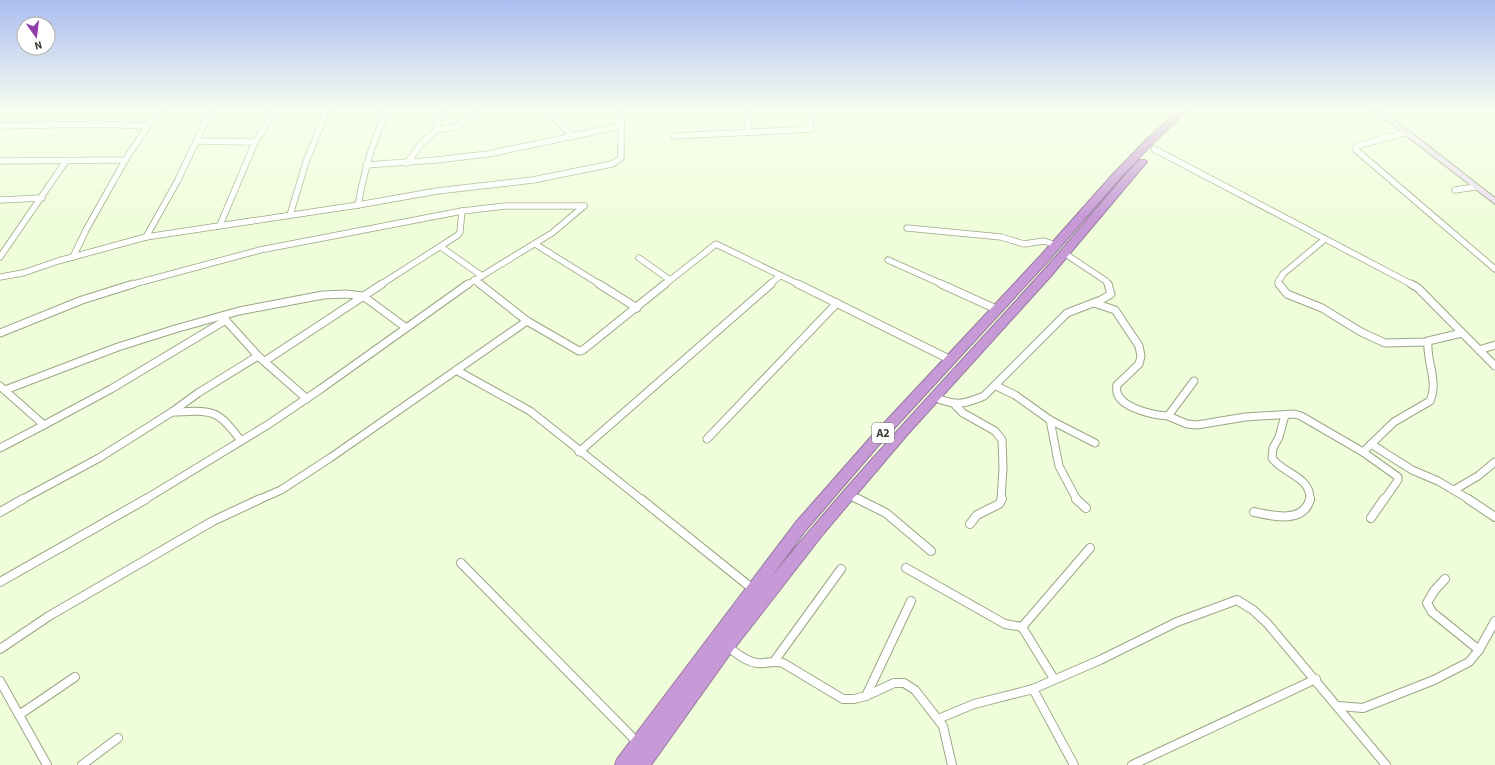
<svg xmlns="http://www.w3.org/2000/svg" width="1495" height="765" font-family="'Source Sans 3',sans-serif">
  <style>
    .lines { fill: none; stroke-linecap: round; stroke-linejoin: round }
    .street-far2-casing { stroke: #9aa686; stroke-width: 7 }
    .street-far1-casing { stroke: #9aa686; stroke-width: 9 }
    .street-casing { stroke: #9aa686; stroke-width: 10 }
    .secondary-casing { stroke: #9aa686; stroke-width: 2 }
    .highway-casing { stroke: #95799d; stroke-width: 2 }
    .street-far2 { stroke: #fff; stroke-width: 5.5 }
    .street-far1 { stroke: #fff; stroke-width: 7 }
    .street { stroke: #fff; stroke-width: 8 }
    .secondary { fill: #eee1f3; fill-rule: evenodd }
    .highway { fill: #c79ad7; fill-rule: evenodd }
    .labels { text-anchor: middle; stroke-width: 4; stroke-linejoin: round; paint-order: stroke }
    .shield { fill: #fff; stroke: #74776e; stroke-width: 1 }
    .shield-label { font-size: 12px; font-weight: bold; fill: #393d30 }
  </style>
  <rect width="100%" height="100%" fill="#f0fddb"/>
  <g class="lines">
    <g class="street-far2-casing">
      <g id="street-far2">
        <path d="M547,110L571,135"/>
        <path d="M746,110L749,132"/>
        <path d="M0,113L2,110"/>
        <path d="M0,126L99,124L146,126"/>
        <path d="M435,131L456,126L485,110"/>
        <path d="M1407,132L1357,146L1356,150L1495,269"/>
        <path d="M674,136L811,129L807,110"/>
        <path d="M196,141L255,142"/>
        <path d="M1154,149L1413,285"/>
        <path d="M0,161L125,160"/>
        <path d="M407,163L421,144L435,131L443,110"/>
        <path d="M366,165L436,160L488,154L621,126"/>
        <path d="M1455,190L1475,187"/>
        <path d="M0,200L42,198"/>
        <path d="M358,205C364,172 372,140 388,110"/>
        <path d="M290,215L306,162L327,110"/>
        <path d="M220,225L255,142L276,110"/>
        <path d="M907,228L1001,237L1024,244L1044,241L1056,245"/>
        <path d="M146,237L178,180L211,110"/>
        <path d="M535,244L601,285"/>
        <path d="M441,247L482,276"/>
        <path d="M1064,253L1106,281L1109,285"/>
        <path d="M0,257L66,161"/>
        <path d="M73,257L86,230L127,157L159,110"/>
        <path d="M639,258L670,280"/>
        <path d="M888,260L944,285"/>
        <path d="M0,277L23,273L58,261L146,237L358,205L437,191L533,180L612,164L621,158V126L623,110"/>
        <path d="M474,280L481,285"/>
        <path d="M130,285L260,250L462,211L505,206H584"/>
        <path d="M380,285L458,235L460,232L462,211"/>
        <path d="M467,285L552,233L584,206"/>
        <path d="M664,285L716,244L800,285"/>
        <path d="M769,285L780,276"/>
        <path d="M1280,285L1278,282L1283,274L1325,239"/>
      </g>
    </g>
    <g class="street-far1-casing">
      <g id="street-far1">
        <path d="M480,284L527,321L579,351L583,350L665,284"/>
        <path d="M599,284L637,308"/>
        <path d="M798,284L951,360"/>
        <path d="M941,284L996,309"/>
        <path d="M1279,284L1287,294L1322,308L1361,332L1385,343L1427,342"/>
        <path d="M1411,284L1418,288L1495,366"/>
        <path d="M1094,303L1115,310L1139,346L1141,356L1139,364L1117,385C1112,407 1153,415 1168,416L1194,381"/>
        <path d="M222,316L258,356L307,399"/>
        <path d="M0,333L82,300L133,284"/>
        <path d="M1479,350L1495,345"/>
        <path d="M265,361L382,284"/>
        <path d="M456,370L530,411L642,500"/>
        <path d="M0,386L44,425L0,448"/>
        <path d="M996,386L1015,395L1050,420L1095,443"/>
        <path d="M5,390L118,347L175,329L239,311L323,295L346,294L363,296L405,327"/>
        <path d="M934,397C955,406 963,405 984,396L1067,313L1101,300L1111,294L1108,284"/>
        <path d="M956,406L963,413L995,431L1002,440L1003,468L1001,500"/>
        <path d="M172,412C212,411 216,407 241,441"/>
        <path d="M1285,415L1279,437L1273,448L1272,458C1283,474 1311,476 1310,500"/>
        <path d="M1168,416L1187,424L1197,425L1245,417L1294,414L1301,416L1363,452L1398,477V480L1384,500"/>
        <path d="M1050,420L1059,466L1077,500"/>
        <path d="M44,425L111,389L226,320"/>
        <path d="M707,439L837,303"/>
        <path d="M1371,444L1412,470L1438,481L1470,500"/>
        <path d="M579,452L771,284"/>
        <path d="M1363,452L1394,422L1430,401C1439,381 1426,362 1428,341L1462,333"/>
        <path d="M1454,490L1478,476L1495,462"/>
        <path d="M848,495L860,500"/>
        <path d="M21,500L99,458L172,412L198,393L258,356"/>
        <path d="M144,500L269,424L322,388L468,284"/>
        <path d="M258,500L281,490L330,458L527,321"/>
      </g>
    </g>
    <g class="street-casing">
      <g id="street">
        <path d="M641,499L754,590"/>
        <path d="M858,499L886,513L931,551"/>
        <path d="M1076,499L1086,508"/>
        <path d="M1468,499L1495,517"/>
        <path d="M0,512L23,499"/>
        <path d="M1254,512C1272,516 1304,524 1310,499"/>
        <path d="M1371,518L1384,499"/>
        <path d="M970,524L977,515L999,504L1002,499"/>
        <path d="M461,563L638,743"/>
        <path d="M906,568L1005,624L1022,627"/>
        <path d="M1445,579L1434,591L1427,603L1432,612L1479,650"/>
        <path d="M0,582L146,499"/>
        <path d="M728,647C737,653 746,662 757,663C766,664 774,660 783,663L843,699H854L866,696L894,683H904L915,690L943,726L952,765"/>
        <path d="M0,649L49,616L213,521L260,499"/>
        <path d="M775,660L841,569"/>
        <path d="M1054,679L1022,627L1090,548"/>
        <path d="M0,681L47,765"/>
        <path d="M1033,689L1074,765"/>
        <path d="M866,696L911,601"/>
        <path d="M1338,706L1363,708L1434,680L1469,662L1479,650L1495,621"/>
        <path d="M19,715L75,677"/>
        <path d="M938,719L974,704L1033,689L1100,660L1177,622L1237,600L1253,610L1267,623L1386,765"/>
        <path d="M82,765L118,738"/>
        <path d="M1132,765L1316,679"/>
      </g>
    </g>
    <g class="secondary-casing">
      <path id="secondary" d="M1373,110H1381L1409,131L1495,198V204Z"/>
    </g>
    <g class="highway-casing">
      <path id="highway" d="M1179,110H1188L1153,143L1121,177L1049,260L878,446L806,530L769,580C856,472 951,373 1044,270C1076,234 1106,196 1139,160H1145L1147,162L1145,164L1051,276L907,435L824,533L733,650L651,765H615L617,759L796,522L870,438L1042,254L1114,173L1147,139Z"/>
    </g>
    <use href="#street-far2" class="street-far2"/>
    <use href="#street-far1" class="street-far1"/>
    <use href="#street" class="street"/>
    <use href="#secondary" class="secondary"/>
    <use href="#highway" class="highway"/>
  </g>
  <linearGradient id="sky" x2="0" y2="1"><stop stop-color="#aabdf0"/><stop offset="0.51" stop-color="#f8feef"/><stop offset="1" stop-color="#f8feef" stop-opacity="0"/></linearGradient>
  <rect width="1495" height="217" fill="url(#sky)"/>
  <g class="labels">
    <rect class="shield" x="872" y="423" width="22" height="20" rx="3"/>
    <g class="shield-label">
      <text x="883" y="437">A2</text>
    </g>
  </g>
  <g transform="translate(36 36) rotate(166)"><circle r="19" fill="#ffffff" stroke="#b0b1ac"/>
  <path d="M0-3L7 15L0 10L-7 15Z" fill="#903cab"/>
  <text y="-6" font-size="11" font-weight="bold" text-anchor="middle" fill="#393d30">N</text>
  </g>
</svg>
